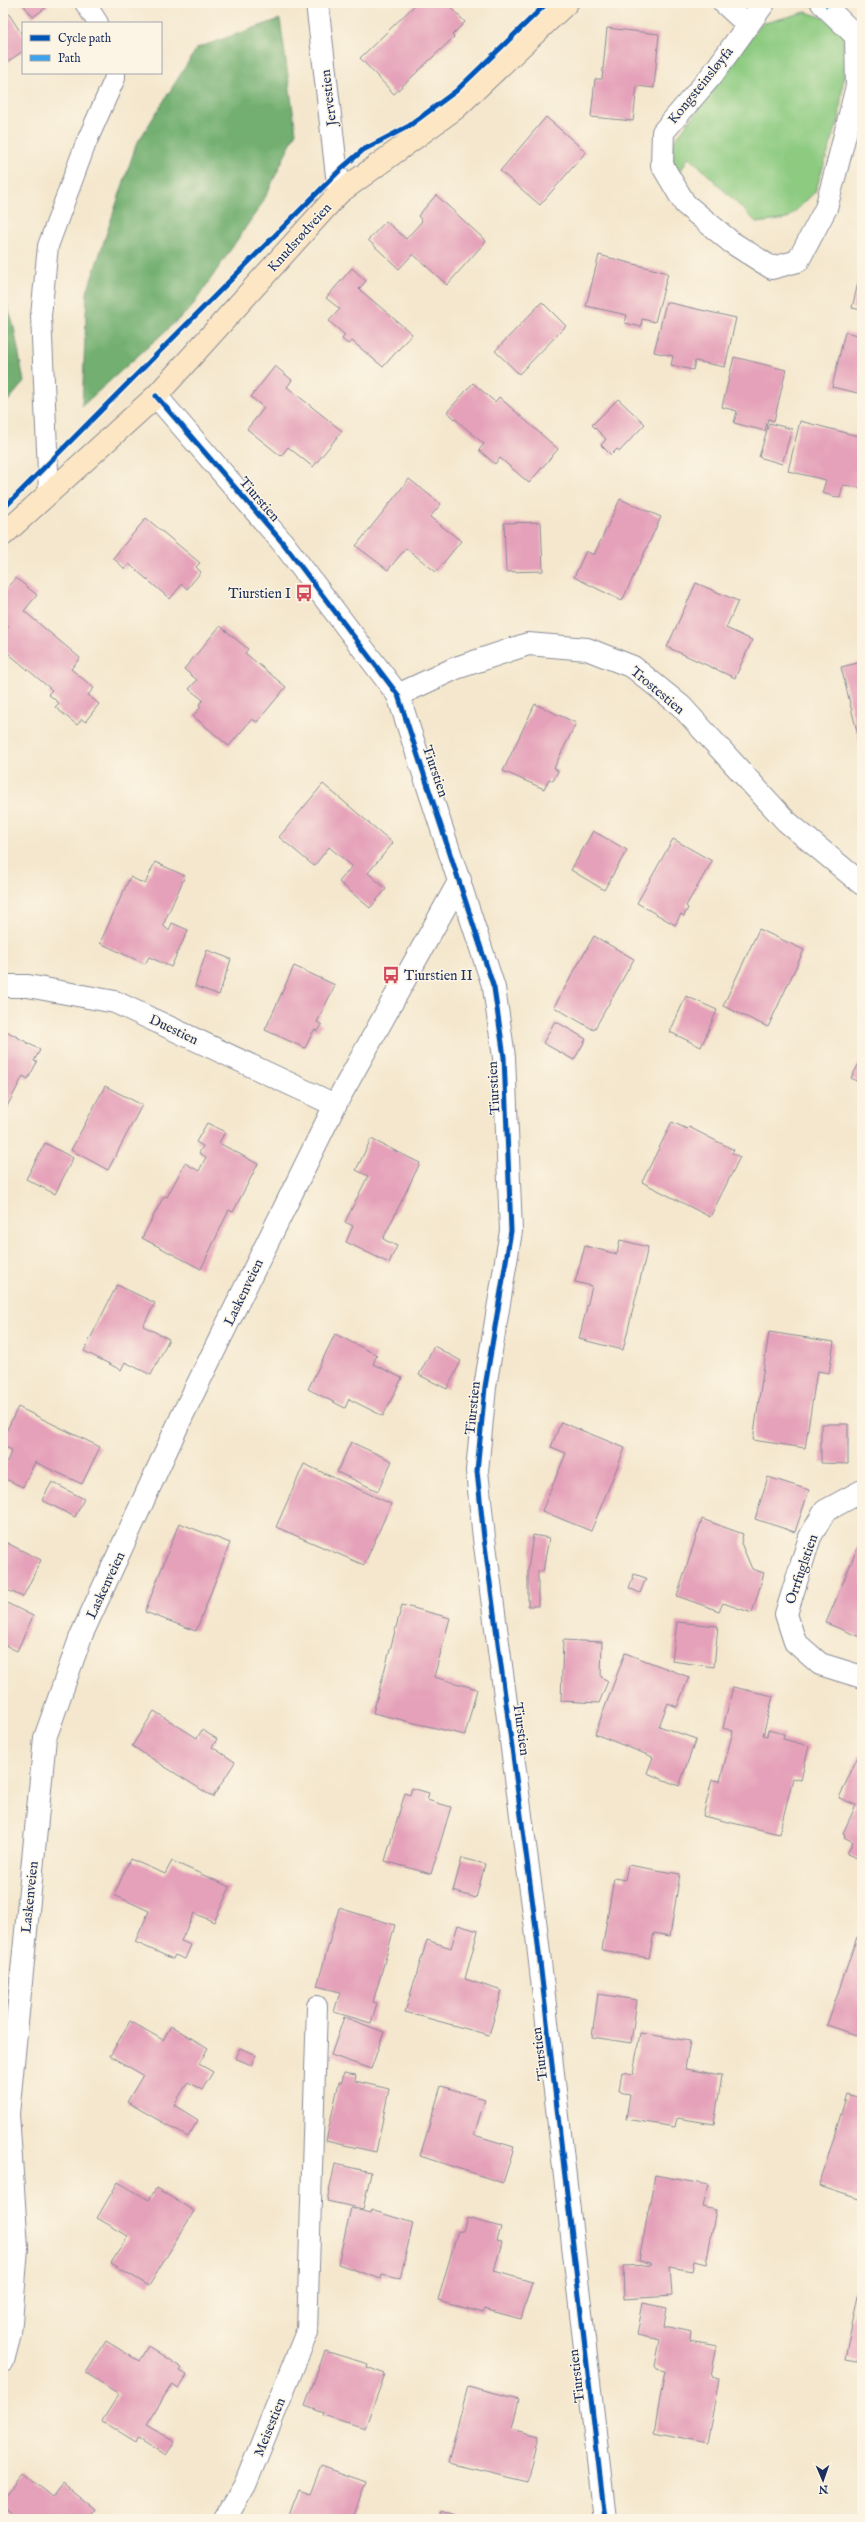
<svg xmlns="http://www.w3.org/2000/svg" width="865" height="2522" font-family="'IM FELL English',serif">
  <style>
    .green { fill: #8dcb81; stroke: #547d70 }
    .forest { fill: #72af6f; stroke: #466f66 }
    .building { fill: #e5a1b9 }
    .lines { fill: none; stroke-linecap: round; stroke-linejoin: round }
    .lane-casing { stroke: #888b96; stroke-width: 22 }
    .street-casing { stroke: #888b96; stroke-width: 24 }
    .secondary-casing { stroke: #888b96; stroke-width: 24 }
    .lane { stroke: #fff; stroke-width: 20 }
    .street { stroke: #fff; stroke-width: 22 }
    .secondary { stroke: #fce6c4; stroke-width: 22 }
    .quiet { stroke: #3da3ed; stroke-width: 4; stroke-dasharray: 8 4; stroke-linecap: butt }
    .cycleway-casing { stroke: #fcf5e5; stroke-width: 8 }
    .cycleway { stroke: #0057b8; stroke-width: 5 }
    .labels { text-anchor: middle; stroke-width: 3; stroke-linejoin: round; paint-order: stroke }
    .street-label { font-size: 14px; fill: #1b2f5e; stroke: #fcf5e5 }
    .poi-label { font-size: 14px; fill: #1b2f5e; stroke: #fcf5e5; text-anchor: end }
  </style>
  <rect width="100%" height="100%" fill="#fcf5e5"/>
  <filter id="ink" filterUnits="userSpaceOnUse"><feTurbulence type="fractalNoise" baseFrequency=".025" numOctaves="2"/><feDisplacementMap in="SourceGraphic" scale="8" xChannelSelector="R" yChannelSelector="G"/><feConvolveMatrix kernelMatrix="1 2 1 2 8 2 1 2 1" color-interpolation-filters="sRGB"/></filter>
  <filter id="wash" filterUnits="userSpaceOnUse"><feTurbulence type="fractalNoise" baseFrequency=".012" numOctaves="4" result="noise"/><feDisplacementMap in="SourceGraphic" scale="16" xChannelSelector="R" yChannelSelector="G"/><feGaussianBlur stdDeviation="0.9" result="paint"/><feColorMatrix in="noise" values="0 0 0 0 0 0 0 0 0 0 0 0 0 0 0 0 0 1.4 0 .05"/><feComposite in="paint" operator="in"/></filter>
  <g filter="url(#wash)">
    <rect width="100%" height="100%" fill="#f4e7cd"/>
    <path class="green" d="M806,12L824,18L843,34L844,72L839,119L815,192L787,219L757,223L689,156L676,180L672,168V144L761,24Z"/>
    <g class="forest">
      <path d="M280,19L296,132L263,202L191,308L82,406L87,292L136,145L197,48Z"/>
      <path d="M3,292L14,327L24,382L3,407Z"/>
    </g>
    <g id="blocks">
      <g class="building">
        <path d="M22,3H46L48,6L33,17Z"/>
        <path d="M417,3H447L465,22L452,35L454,37L394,94L360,58Z"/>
        <path d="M3,5L23,36V51L3,65Z"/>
        <path d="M607,28L659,34L654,88L637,86L633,121L591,117L595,79H602Z"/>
        <path d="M546,117L586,152L540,205L500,171Z"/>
        <path d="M436,195L486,241L447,285L413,254L399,269L368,240L386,221L406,239L422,221L418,216Z"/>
        <path d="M599,255L668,273L655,322L642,319L641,327L625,323L627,315L586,306Z"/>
        <path d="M862,266V310L852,308Z"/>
        <path d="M352,268L366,281L359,289L412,334L383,367L352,341L348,344L342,339L345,335L329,321L340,309L326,298Z"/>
        <path d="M542,302L566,326L519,374L495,351Z"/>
        <path d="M666,302L736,318L725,367L695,361L693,370L671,365L673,356L654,352Z"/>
        <path d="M845,332L862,336V394L832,387Z"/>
        <path d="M734,357L786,370L774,421L768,419L765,431L734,423L737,411L722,407Z"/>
        <path d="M275,366L292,380L287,387L342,431L313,467L288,447L281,456L247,429L264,408L251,397Z"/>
        <path d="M473,383L495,402L499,397L558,449L529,483L500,458L495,464L479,450L484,444L447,412Z"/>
        <path d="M618,399L645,424L620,451L617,449L611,455L601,445L606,439L592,425Z"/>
        <path d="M800,421L862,437V488L843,485L840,498L822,493L826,480L788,471Z"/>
        <path d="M769,423L792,429L782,464L759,457Z"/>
        <path d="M409,479L441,504L430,517L461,541L436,572L406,548L388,570L356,546Z"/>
        <path d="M620,499L661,517L622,601L574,577L586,551L594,555Z"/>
        <path d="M146,518L200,563L196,567L201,572L187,589L182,584L170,599L129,564L125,569L113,558Z"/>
        <path d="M541,522L543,571L506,572L504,523Z"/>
        <path d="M16,578L37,595L24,611L80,658L71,669L94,688L88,695L99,704L85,722L82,719L77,725L55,707L59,703L48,694L52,690L3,649V634L9,626L3,621V594Z"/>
        <path d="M696,583L738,601L726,628L752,640L735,678L667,647Z"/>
        <path d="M220,626L248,649L245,653L286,687L257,722L252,719L229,746L193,716L201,707L199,705L203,700L189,689L197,680L184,669Z"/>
        <path d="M862,662V748H861L841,667Z"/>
        <path d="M535,704L576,723L554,768L558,771L553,781L549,779L544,789L503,771Z"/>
        <path d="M323,784L393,843L368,873L386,889L370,908L339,882L352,866L329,847L314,866L279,837Z"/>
        <path d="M593,831L627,850L604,890L571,870Z"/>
        <path d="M673,839L712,861L686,906L688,908L684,916L681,914L675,925L637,903Z"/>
        <path d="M155,862L185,876L163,925L169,931L172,923L188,930L171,967L149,957L145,964L100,943L130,877L145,884Z"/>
        <path d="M759,929L804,950L768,1027L723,1006Z"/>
        <path d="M594,936L634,959L594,1030L554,1007Z"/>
        <path d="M207,950L231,959L219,995L195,986Z"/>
        <path d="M294,966L335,985L317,1022L322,1025L318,1031L314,1030L305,1048L265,1030Z"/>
        <path d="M686,996L717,1010L701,1047L670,1032Z"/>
        <path d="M555,1021L586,1039L574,1060L543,1043Z"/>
        <path d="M3,1029L40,1050L34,1061L37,1062L28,1079L23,1076L3,1114Z"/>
        <path d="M862,1058V1084L851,1078Z"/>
        <path d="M105,1086L142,1105L108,1170L71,1150Z"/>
        <path d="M672,1122L687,1129L689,1127L734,1150L732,1153L740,1157L710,1217L642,1182Z"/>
        <path d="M207,1123L225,1132L219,1143L258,1164L233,1212L229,1210L201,1269L142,1238L164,1196L167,1197L185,1163L199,1171L206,1157L199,1153L203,1146L196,1142Z"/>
        <path d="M371,1139L420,1163L383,1239L397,1246L389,1263L346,1242L353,1226L345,1222L368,1176L356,1170Z"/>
        <path d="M45,1143L73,1158L55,1194L26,1179Z"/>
        <path d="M620,1240L648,1247L623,1350L579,1339L592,1286L575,1282L585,1246L617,1254Z"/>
        <path d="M117,1285L155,1303L143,1326L169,1339L151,1375L125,1362L121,1370L84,1351Z"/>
        <path d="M769,1332L834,1342L829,1373L817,1371L805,1448L753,1440Z"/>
        <path d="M335,1334L377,1355L373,1364L402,1378L383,1416L349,1399L345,1408L308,1389Z"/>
        <path d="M434,1346L461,1361L447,1389L419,1375Z"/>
        <path d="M18,1407L100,1447L82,1484L35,1462L23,1487L3,1478V1470L12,1450L3,1446V1438Z"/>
        <path d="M561,1422L625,1448L591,1531L542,1511L566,1453L551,1447Z"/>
        <path d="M821,1424H848V1464L821,1463Z"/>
        <path d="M351,1442L392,1461L378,1491L337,1472Z"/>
        <path d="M304,1464L391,1504L364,1565L276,1527Z"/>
        <path d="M768,1477L809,1490L795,1532L755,1519Z"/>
        <path d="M52,1482L84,1499L75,1517L42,1500Z"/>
        <path d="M702,1519L743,1534L741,1543L752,1569L764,1573L752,1613L723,1603L719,1611L677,1596Z"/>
        <path d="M179,1523L230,1543L196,1631L145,1612Z"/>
        <path d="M533,1535L549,1538L543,1571H538V1606H528V1570Z"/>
        <path d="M862,1537V1638L826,1623Z"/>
        <path d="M3,1541L41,1560L23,1597L3,1588Z"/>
        <path d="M634,1574L646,1578L640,1593L629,1588Z"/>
        <path d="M3,1601L33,1616L17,1651L3,1644Z"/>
        <path d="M402,1605L450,1618L434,1677L477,1689L465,1735L373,1713Z"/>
        <path d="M677,1622L718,1626L714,1667L672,1661Z"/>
        <path d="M563,1640L602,1642L601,1677L608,1681L599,1703L561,1701Z"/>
        <path d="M625,1653L689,1677L677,1707L668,1703L659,1726L696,1739L679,1786L647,1773L653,1757L595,1734Z"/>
        <path d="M733,1687L773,1696L763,1735L767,1736L768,1730L784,1734L783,1739L809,1746L801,1780L793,1778L779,1834L703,1816L712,1780L720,1781L733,1731L723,1728Z"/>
        <path d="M154,1711L197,1738L202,1730L217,1739L212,1747L235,1762L213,1797L132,1746Z"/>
        <path d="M859,1754L862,1755V1860L847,1854L853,1842L844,1837L845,1834L843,1833L856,1805L839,1798Z"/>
        <path d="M412,1788L429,1793L427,1800L451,1807L431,1874L385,1861L405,1793L410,1795Z"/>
        <path d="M462,1858L485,1864L476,1898L453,1891Z"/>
        <path d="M130,1859L165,1874L172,1861L230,1887L214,1922L194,1913L181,1941L191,1945L185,1959L175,1955L173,1959L135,1942L149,1911L114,1895Z"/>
        <path d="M628,1865L680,1874L670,1936L654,1933L649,1958L602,1950L614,1878L625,1880Z"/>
        <path d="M339,1908L395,1925L373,2002L377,2003L371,2023L334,2012L340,1992L317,1986Z"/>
        <path d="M458,1925L478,1931L465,1979L502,1991L489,2035L405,2012L427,1940L451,1948Z"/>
        <path d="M857,1937L862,1939V2037L827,2025Z"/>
        <path d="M598,1994L637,2000L631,2043L592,2037Z"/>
        <path d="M344,2017L384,2032L371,2069L331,2055Z"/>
        <path d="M130,2021L163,2040L171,2026L208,2048L199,2064L213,2072L202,2090L188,2082L174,2105L198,2120L188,2137L127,2102L143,2075L110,2056Z"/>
        <path d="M640,2033L690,2041L685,2069L722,2075L714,2124L677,2118L675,2127L626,2119L630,2094L619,2092L622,2072L633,2074Z"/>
        <path d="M240,2048L256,2055L251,2065L235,2058Z"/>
        <path d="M344,2073L356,2075L355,2081L389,2089L376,2152L326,2141L339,2082H342Z"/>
        <path d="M441,2086L485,2099L474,2135L514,2147L503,2183L420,2156Z"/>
        <path d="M847,2094L862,2098V2200L819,2186Z"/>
        <path d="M335,2164L371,2172L363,2209L327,2201Z"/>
        <path d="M655,2175L708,2185L703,2207L716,2210L706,2264L694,2261L692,2271L670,2267L672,2296L624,2299L623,2266L650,2265V2263L639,2261Z"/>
        <path d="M118,2182L149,2200L156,2188L194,2211L149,2286L111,2263L128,2236L97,2218Z"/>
        <path d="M351,2208L370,2213L371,2210L413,2223L400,2279L382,2275L381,2279L338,2264Z"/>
        <path d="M467,2218L501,2227L497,2241L502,2242L494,2271L532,2282L521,2319L484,2309L483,2313L438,2300L458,2230L463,2231Z"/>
        <path d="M862,2277V2362L845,2359Z"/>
        <path d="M643,2303L667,2308L664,2326L691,2332L690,2340L717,2345L711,2377L719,2379L707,2443L654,2432L665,2371L657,2369L655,2366L660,2340L637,2335Z"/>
        <path d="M106,2341L139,2361L148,2346L182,2368L180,2371L187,2375L179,2388L172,2384L146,2425L175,2442L166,2455L139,2438L136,2442L102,2421L119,2394L86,2373Z"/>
        <path d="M325,2351L368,2364L367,2367L385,2374L365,2428L323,2415L324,2413L305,2406Z"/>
        <path d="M468,2386L519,2399L512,2429L539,2436L528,2482L448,2463Z"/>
        <path d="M321,2466L366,2482L353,2519H288L299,2490L310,2494Z"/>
        <path d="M23,2473L53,2497L63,2484L95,2510L88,2519H17L3,2508V2498Z"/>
        <path d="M442,2511L464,2519H440Z"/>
      </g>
    </g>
  </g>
  <g filter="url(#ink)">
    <use href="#blocks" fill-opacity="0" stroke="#888b96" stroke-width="1"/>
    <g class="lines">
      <g class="lane-casing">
        <g id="lane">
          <path d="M85,3L98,23"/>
          <path d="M49,493L41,316L48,246L86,143L115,78V73"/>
          <path d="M307,2332L317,2006"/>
        </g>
      </g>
      <g class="street-casing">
        <g id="street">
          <path d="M317,3L339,193"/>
          <path d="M724,3L747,24"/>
          <path d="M764,3L712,75L663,132L662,165L685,204L731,242L772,268L798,261L826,208L838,163L857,86L856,36L822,3"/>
          <path d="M156,396L283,543L398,695L494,988L504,1057L511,1231L485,1387L477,1471L484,1538L536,1928L605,2519"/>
          <path d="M398,695L456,668L528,644L587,649L633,667L681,706L786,821L862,884"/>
          <path d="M3,986H28L115,1002L335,1105"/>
          <path d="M862,1491L825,1511L810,1537L786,1614L795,1642L820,1664L862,1677"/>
          <path d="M3,2361L10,2334L17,2248L8,2114L45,1738L81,1636L182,1416L335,1105L460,880"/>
          <path d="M225,2519L245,2485L307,2332"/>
        </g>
      </g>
      <g class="secondary-casing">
        <path id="secondary" d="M3,535L156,396L339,193L456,108L567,3"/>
      </g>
      <use href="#lane" class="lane"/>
      <use href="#street" class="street"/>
      <use href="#secondary" class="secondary"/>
      <path class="quiet" d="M825,6L831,3"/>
      <g class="cycleway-casing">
        <g id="cycleway">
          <path d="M156,396L283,543L398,695L494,988L504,1057L511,1231L485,1387L477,1471L484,1538L536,1928L605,2519"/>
          <path d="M3,509L341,169L363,150L409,126L456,91L547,3"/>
        </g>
      </g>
      <use href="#cycleway" class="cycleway"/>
    </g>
  </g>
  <defs>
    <g id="bus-bare" transform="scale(1.38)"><path d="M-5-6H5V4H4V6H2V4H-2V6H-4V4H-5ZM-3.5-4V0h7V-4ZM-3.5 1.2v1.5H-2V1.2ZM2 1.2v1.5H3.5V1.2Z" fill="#d1495b" stroke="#fcf5e5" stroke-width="2.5" paint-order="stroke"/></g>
  </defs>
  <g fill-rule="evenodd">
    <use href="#bus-bare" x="304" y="593"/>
    <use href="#bus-bare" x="391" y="975"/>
  </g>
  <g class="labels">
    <g class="street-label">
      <text transform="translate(700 85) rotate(-51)" y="5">Kongsteinsløyfa</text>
      <text transform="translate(328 98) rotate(-97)" y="5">Jervestien</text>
      <text transform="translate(299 237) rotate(-48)" y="5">Knudsrødveien</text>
      <text transform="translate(260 499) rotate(49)" y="5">Tiurstien</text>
      <text transform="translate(658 690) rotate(40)" y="5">Trostestien</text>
      <text transform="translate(436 771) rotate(71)" y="5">Tiurstien</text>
      <text transform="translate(174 1029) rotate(25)" y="5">Duestien</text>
      <text transform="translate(493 1088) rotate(-93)" y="5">Tiurstien</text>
      <text transform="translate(243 1292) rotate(-64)" y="5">Laskenveien</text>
      <text transform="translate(472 1408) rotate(-84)" y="5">Tiurstien</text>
      <text transform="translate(801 1569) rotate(-71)" y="5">Orrfuglstien</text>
      <text transform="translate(105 1585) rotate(-65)" y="5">Laskenveien</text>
      <text transform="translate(522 1729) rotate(82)" y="5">Tiurstien</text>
      <text transform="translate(29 1897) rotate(-84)" y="5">Laskenveien</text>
      <text transform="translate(539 2054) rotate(-97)" y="5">Tiurstien</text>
      <text transform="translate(576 2376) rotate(-97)" y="5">Tiurstien</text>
      <text transform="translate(269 2427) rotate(-68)" y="5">Meisestien</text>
    </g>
    <g class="poi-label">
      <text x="291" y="598">Tiurstien I</text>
      <text x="404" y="980" text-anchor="start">Tiurstien II</text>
    </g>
  </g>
  <rect width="865" height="2522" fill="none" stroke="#fcf5e5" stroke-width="16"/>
  <rect x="22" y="22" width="140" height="52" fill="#fcf5e5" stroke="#a2a6af"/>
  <rect x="30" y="35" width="20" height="6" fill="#0057b8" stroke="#a2a6af"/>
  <text x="58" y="42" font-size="12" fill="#1b2f5e">Cycle path</text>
  <rect x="30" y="55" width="20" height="6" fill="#3da3ed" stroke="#a2a6af"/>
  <text x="58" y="62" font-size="12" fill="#1b2f5e">Path</text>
  <g transform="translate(823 2480) rotate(178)" stroke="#fcf5e5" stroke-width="3" paint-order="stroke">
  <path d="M0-3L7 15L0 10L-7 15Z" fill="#1b2f5e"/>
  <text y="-6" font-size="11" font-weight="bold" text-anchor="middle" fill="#1b2f5e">N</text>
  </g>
</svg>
